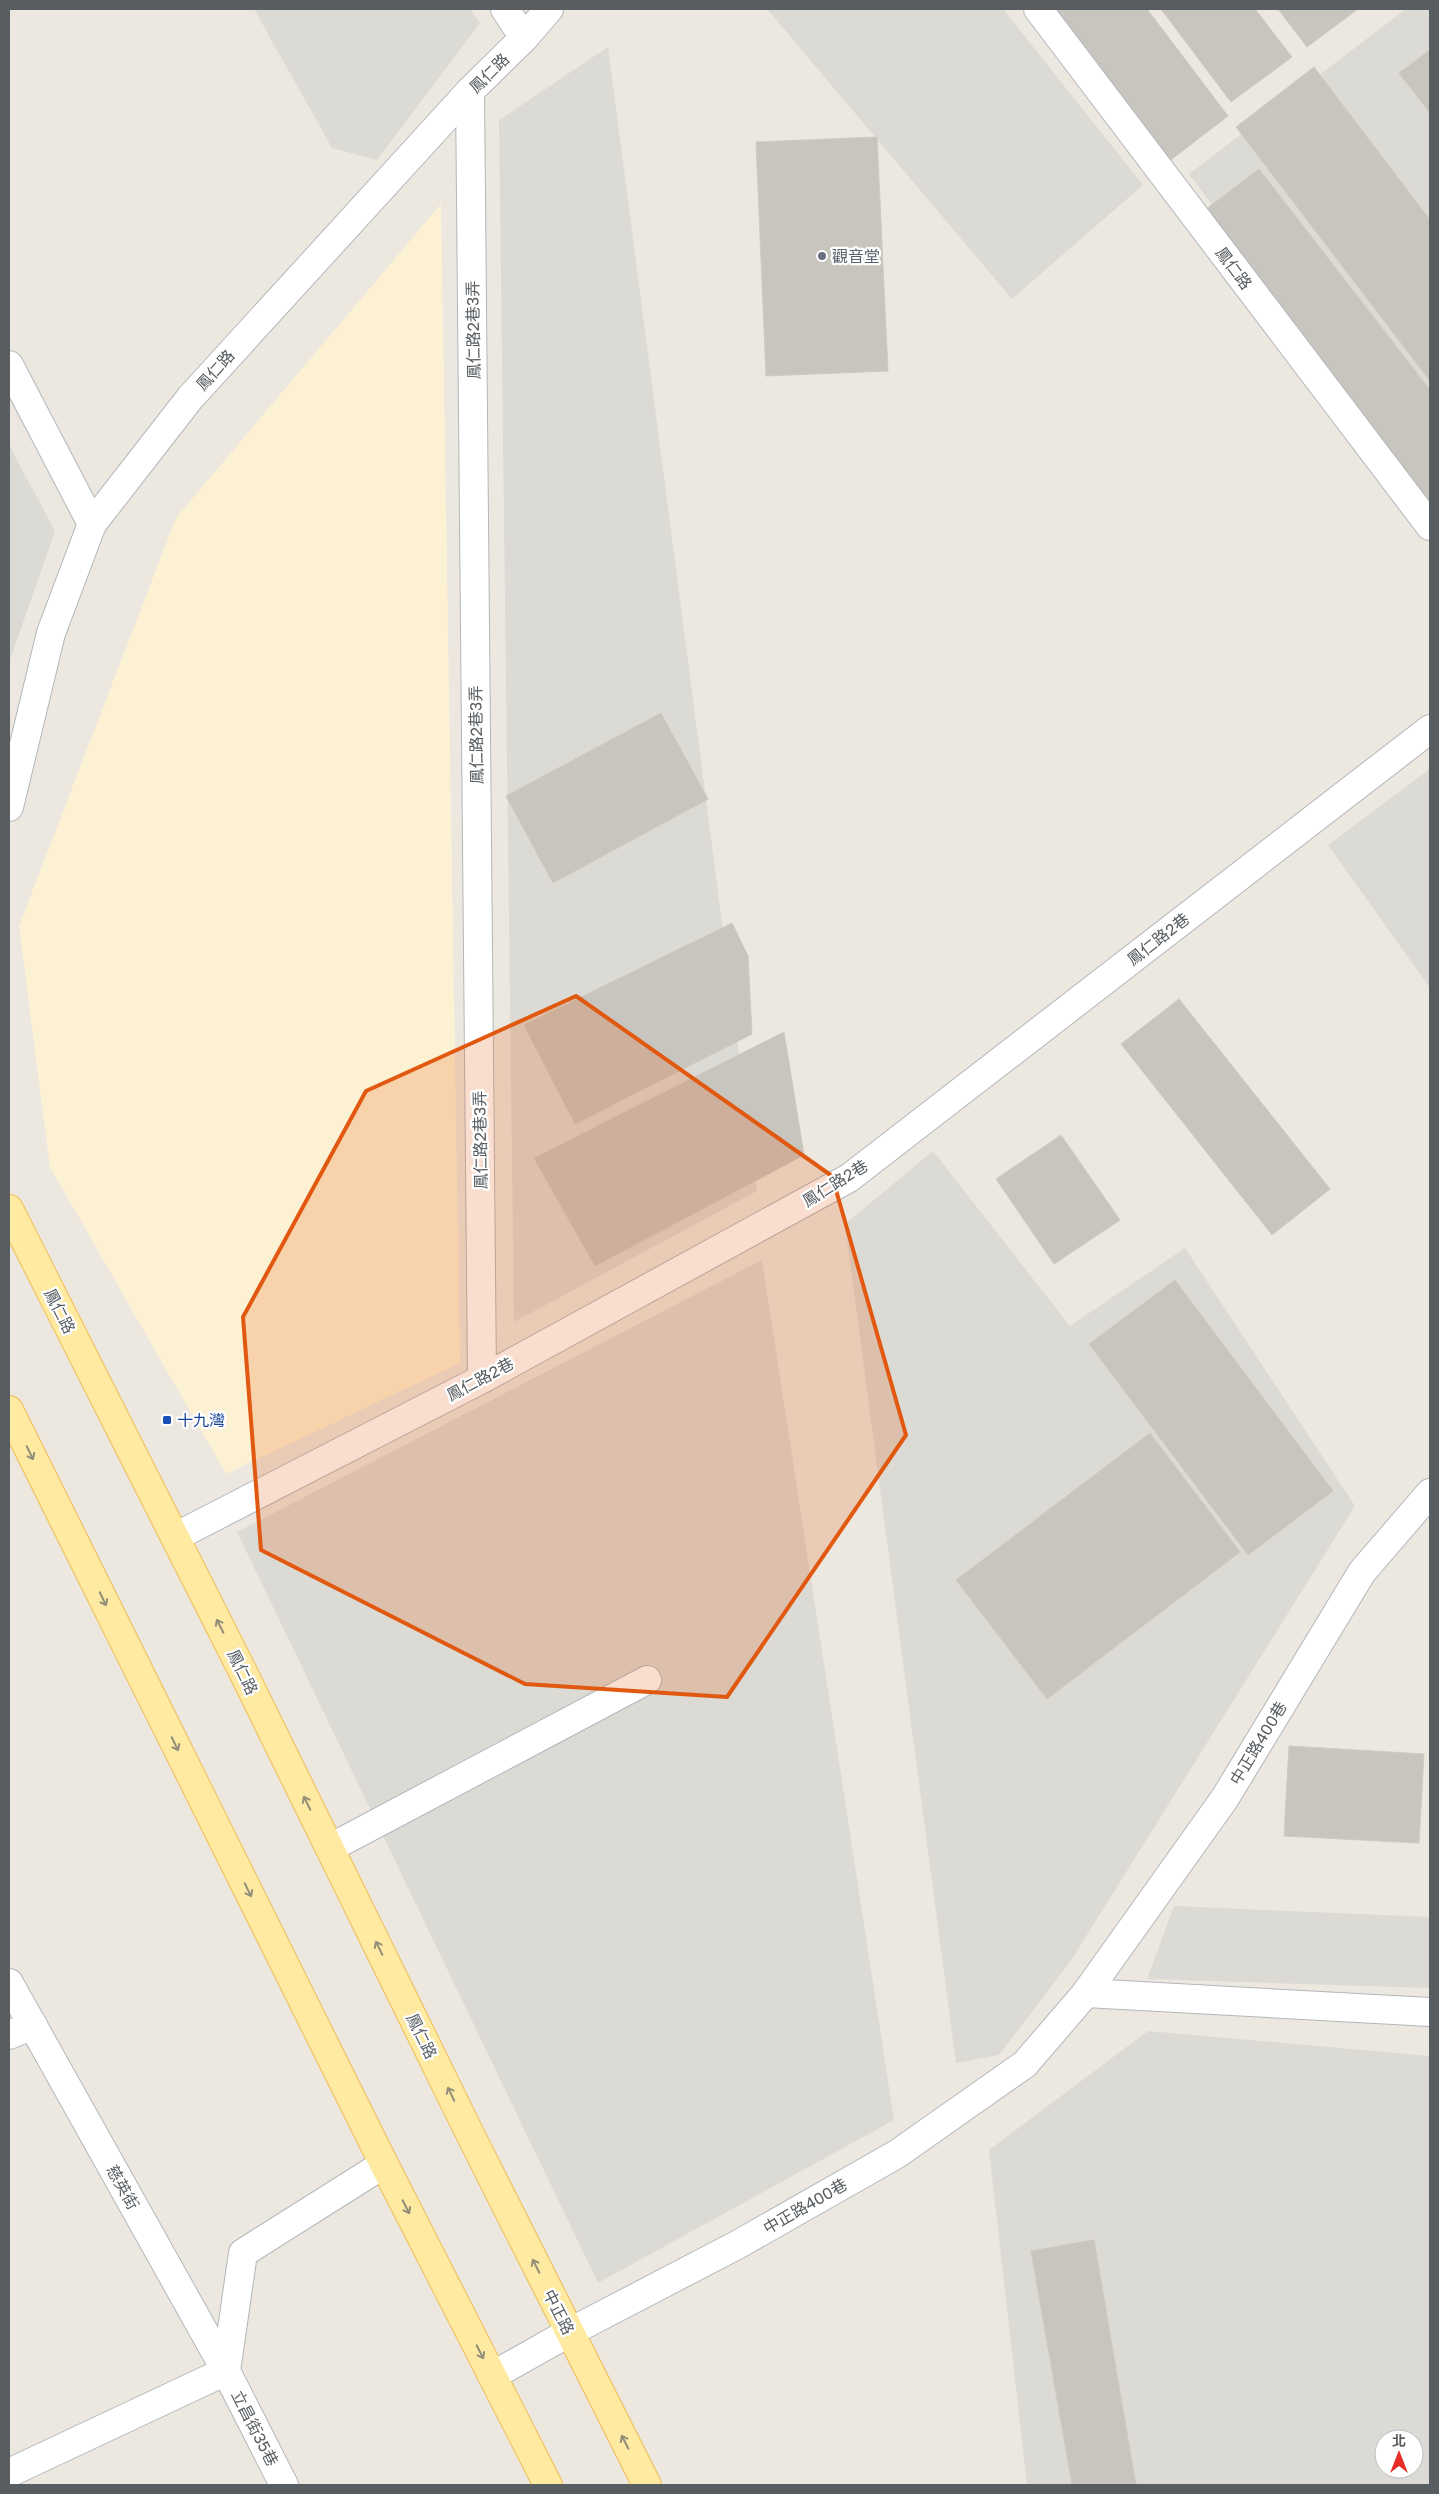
<svg xmlns="http://www.w3.org/2000/svg" width="1439" height="2494" font-family="'Golos Text','Noto Sans TC',sans-serif">
  <style>
    .commercial { fill: #fdf1d3 }
    .industrial { fill: #dcdad4; fill-rule: evenodd }
    .building { fill: #c8c5bf; stroke: #d0cabe }
    .lines { fill: none; stroke-linecap: round; stroke-linejoin: round }
    .minor-casing { stroke: #b3b6bb; stroke-width: 30 }
    .major-casing { stroke: #f1bc54; stroke-width: 30 }
    .minor { stroke: #fff; stroke-width: 28 }
    .major { stroke: #ffeaa2; stroke-width: 28 }
    .oneway { stroke: #928e78 }
    .marked { fill: #e15910; fill-opacity: 0.2; stroke: #e15910; stroke-width: 4; stroke-linejoin: round }
    .worship-dot { fill: #6b7280; stroke: #fff; stroke-width: 2 }
    .transit-dot { fill: #1a4fb4; stroke: #fff; stroke-width: 2 }
    .labels { text-anchor: middle; stroke-width: 4.5; stroke-linejoin: round; paint-order: stroke }
    .street-label { font-size: 16px; fill: #585d61; stroke: #fff }
    .worship-label { font-size: 16px; fill: #5b616d; stroke: #fff; text-anchor: start }
    .transit-label { font-size: 16px; fill: #164399; stroke: #fff; text-anchor: start }
  </style>
  <rect width="100%" height="100%" fill="#ece8e0"/>
  <path class="commercial" d="M441,204L460,1363L226,1474L50,1167L19,926L176,518Z"/>
  <g class="industrial">
    <path d="M254,9H470L480,23L377,160L332,148Z"/>
    <path d="M767,9H1003L1143,185L1012,299Z"/>
    <path d="M1406,9H1430V493L1189,174Z"/>
    <path d="M608,47L757,1191L514,1322L499,120Z"/>
    <path d="M9,445L55,531L9,663Z"/>
    <path d="M1430,769V988L1328,845Z"/>
    <path d="M933,1151L1070,1326L1185,1248L1355,1506L1070,1962L999,2055L956,2063L845,1224Z"/>
    <path d="M762,1260L894,2120L598,2283L237,1532Z"/>
    <path d="M1174,1906L1430,1917V1988L1147,1979Z"/>
    <path d="M1148,2031L1430,2056V2485H1027L989,2150ZM1384,2439H1414V2469H1384Z"/>
  </g>
  <g class="building">
    <path d="M1052,9H1147L1228,116L1168,162Z"/>
    <path d="M1161,9H1255L1292,57L1231,102Z"/>
    <path d="M1278,9H1358L1307,47Z"/>
    <path d="M1430,50V113L1399,73Z"/>
    <path d="M1314,67L1430,220V381L1236,127Z"/>
    <path d="M877,137L888,371L766,376L756,142Z"/>
    <path d="M1259,169L1430,390V508L1201,213Z"/>
    <path d="M661,713L708,799L553,883L506,796Z"/>
    <path d="M732,923L748,956L752,1034L575,1124L524,1025Z"/>
    <path d="M1179,999L1330,1189L1272,1235L1121,1044Z"/>
    <path d="M784,1032L804,1155L595,1266L534,1158Z"/>
    <path d="M1061,1135L1120,1220L1054,1264L996,1179Z"/>
    <path d="M1175,1280L1333,1491L1248,1555L1089,1344Z"/>
    <path d="M1150,1433L1240,1552L1047,1699L956,1580Z"/>
    <path d="M1289,1746L1424,1754L1419,1843L1284,1836Z"/>
    <path d="M1094,2240L1136,2485H1072L1031,2251Z"/>
  </g>
  <g class="lines">
    <g class="minor-casing">
      <g id="minor">
        <path d="M505,9L524,38"/>
        <path d="M1038,9L1430,526"/>
        <path d="M470,91L482,1379"/>
        <path d="M9,365L92,524"/>
        <path d="M9,807L51,633L92,524L190,398L470,91L524,38L549,9"/>
        <path d="M175,1537L482,1379L849,1178L1430,729"/>
        <path d="M330,1848L647,1680"/>
        <path d="M9,1983L226,2371L284,2485"/>
        <path d="M1086,1993L1430,2012"/>
        <path d="M9,2035L33,2025"/>
        <path d="M226,2371L243,2253L384,2164"/>
        <path d="M492,2376L570,2332L737,2245L897,2154L1025,2064L1086,1993L1225,1798L1362,1572L1430,1493"/>
        <path d="M9,2473L226,2371"/>
      </g>
    </g>
    <g class="major-casing">
      <g id="major">
        <path d="M9,1209L242,1670L472,2138L647,2485"/>
        <path d="M9,1410L384,2164L548,2485"/>
      </g>
    </g>
    <use href="#minor" class="minor"/>
    <use href="#major" class="major"/>
  </g>
  <defs><path id="oneway-shaft" d="M-6 0H5M1.5-3L5.5 0L1.5 3" fill="none" stroke-width="1.6" stroke-linecap="round" stroke-linejoin="round" transform="scale(1.25)"/></defs>
  <g class="oneway">
    <use href="#oneway-shaft" transform="translate(30 1453) rotate(64)"/>
    <use href="#oneway-shaft" transform="translate(103 1599) rotate(64)"/>
    <use href="#oneway-shaft" transform="translate(220 1626) rotate(-117)"/>
    <use href="#oneway-shaft" transform="translate(175 1744) rotate(64)"/>
    <use href="#oneway-shaft" transform="translate(307 1803) rotate(-116)"/>
    <use href="#oneway-shaft" transform="translate(248 1890) rotate(64)"/>
    <use href="#oneway-shaft" transform="translate(379 1948) rotate(-116)"/>
    <use href="#oneway-shaft" transform="translate(451 2094) rotate(-116)"/>
    <use href="#oneway-shaft" transform="translate(406 2207) rotate(63)"/>
    <use href="#oneway-shaft" transform="translate(536 2266) rotate(-117)"/>
    <use href="#oneway-shaft" transform="translate(480 2352) rotate(63)"/>
    <use href="#oneway-shaft" transform="translate(625 2442) rotate(-117)"/>
  </g>
  <path class="marked" d="M576,996L832,1176L906,1435L727,1697L525,1684L261,1550L243,1317L366,1091Z"/>
  <circle class="worship-dot" cx="822" cy="256" r="5"/>
  <rect class="transit-dot" x="162" y="1415" width="10" height="10" rx="2.5"/>
  <g class="labels">
    <g class="street-label">
      <text transform="translate(489 73) rotate(-45)" y="6">鳳仁路</text>
      <text transform="translate(1234 268) rotate(53)" y="6">鳳仁路</text>
      <text transform="translate(473 330) rotate(-91)" y="6">鳳仁路2巷3弄</text>
      <text transform="translate(215 370) rotate(-48)" y="6">鳳仁路</text>
      <text transform="translate(476 735) rotate(-91)" y="6">鳳仁路2巷3弄</text>
      <text transform="translate(1158 939) rotate(-38)" y="6">鳳仁路2巷</text>
      <text transform="translate(480 1140) rotate(-91)" y="6">鳳仁路2巷3弄</text>
      <text transform="translate(835 1183) rotate(-32)" y="6">鳳仁路2巷</text>
      <text transform="translate(60 1311) rotate(63)" y="6">鳳仁路</text>
      <text transform="translate(480 1379) rotate(-28)" y="6">鳳仁路2巷</text>
      <text transform="translate(243 1672) rotate(64)" y="6">鳳仁路</text>
      <text transform="translate(1258 1743) rotate(-59)" y="6">中正路400巷</text>
      <text transform="translate(422 2036) rotate(64)" y="6">鳳仁路</text>
      <text transform="translate(123 2187) rotate(61)" y="6">慈英街</text>
      <text transform="translate(805 2206) rotate(-30)" y="6">中正路400巷</text>
      <text transform="translate(559 2312) rotate(63)" y="6">中正路</text>
      <text transform="translate(255 2428) rotate(63)" y="6">立昌街35巷</text>
    </g>
    <g class="worship-label">
      <text x="832" y="262">觀音堂</text>
    </g>
    <g class="transit-label">
      <text x="177" y="1426">十九灣</text>
    </g>
  </g>
  <rect width="1439" height="2494" fill="none" stroke="#585d61" stroke-width="20"/>
  <g transform="translate(1399 2454)"><circle r="24" fill="#ffffff" stroke="#bcbec0"/>
  <path d="M0-4L9 19L0 12L-9 19Z" fill="#e82d29"/>
  <text y="-8" font-size="14" font-weight="bold" text-anchor="middle" fill="#585d61">北</text>
  </g>
</svg>
